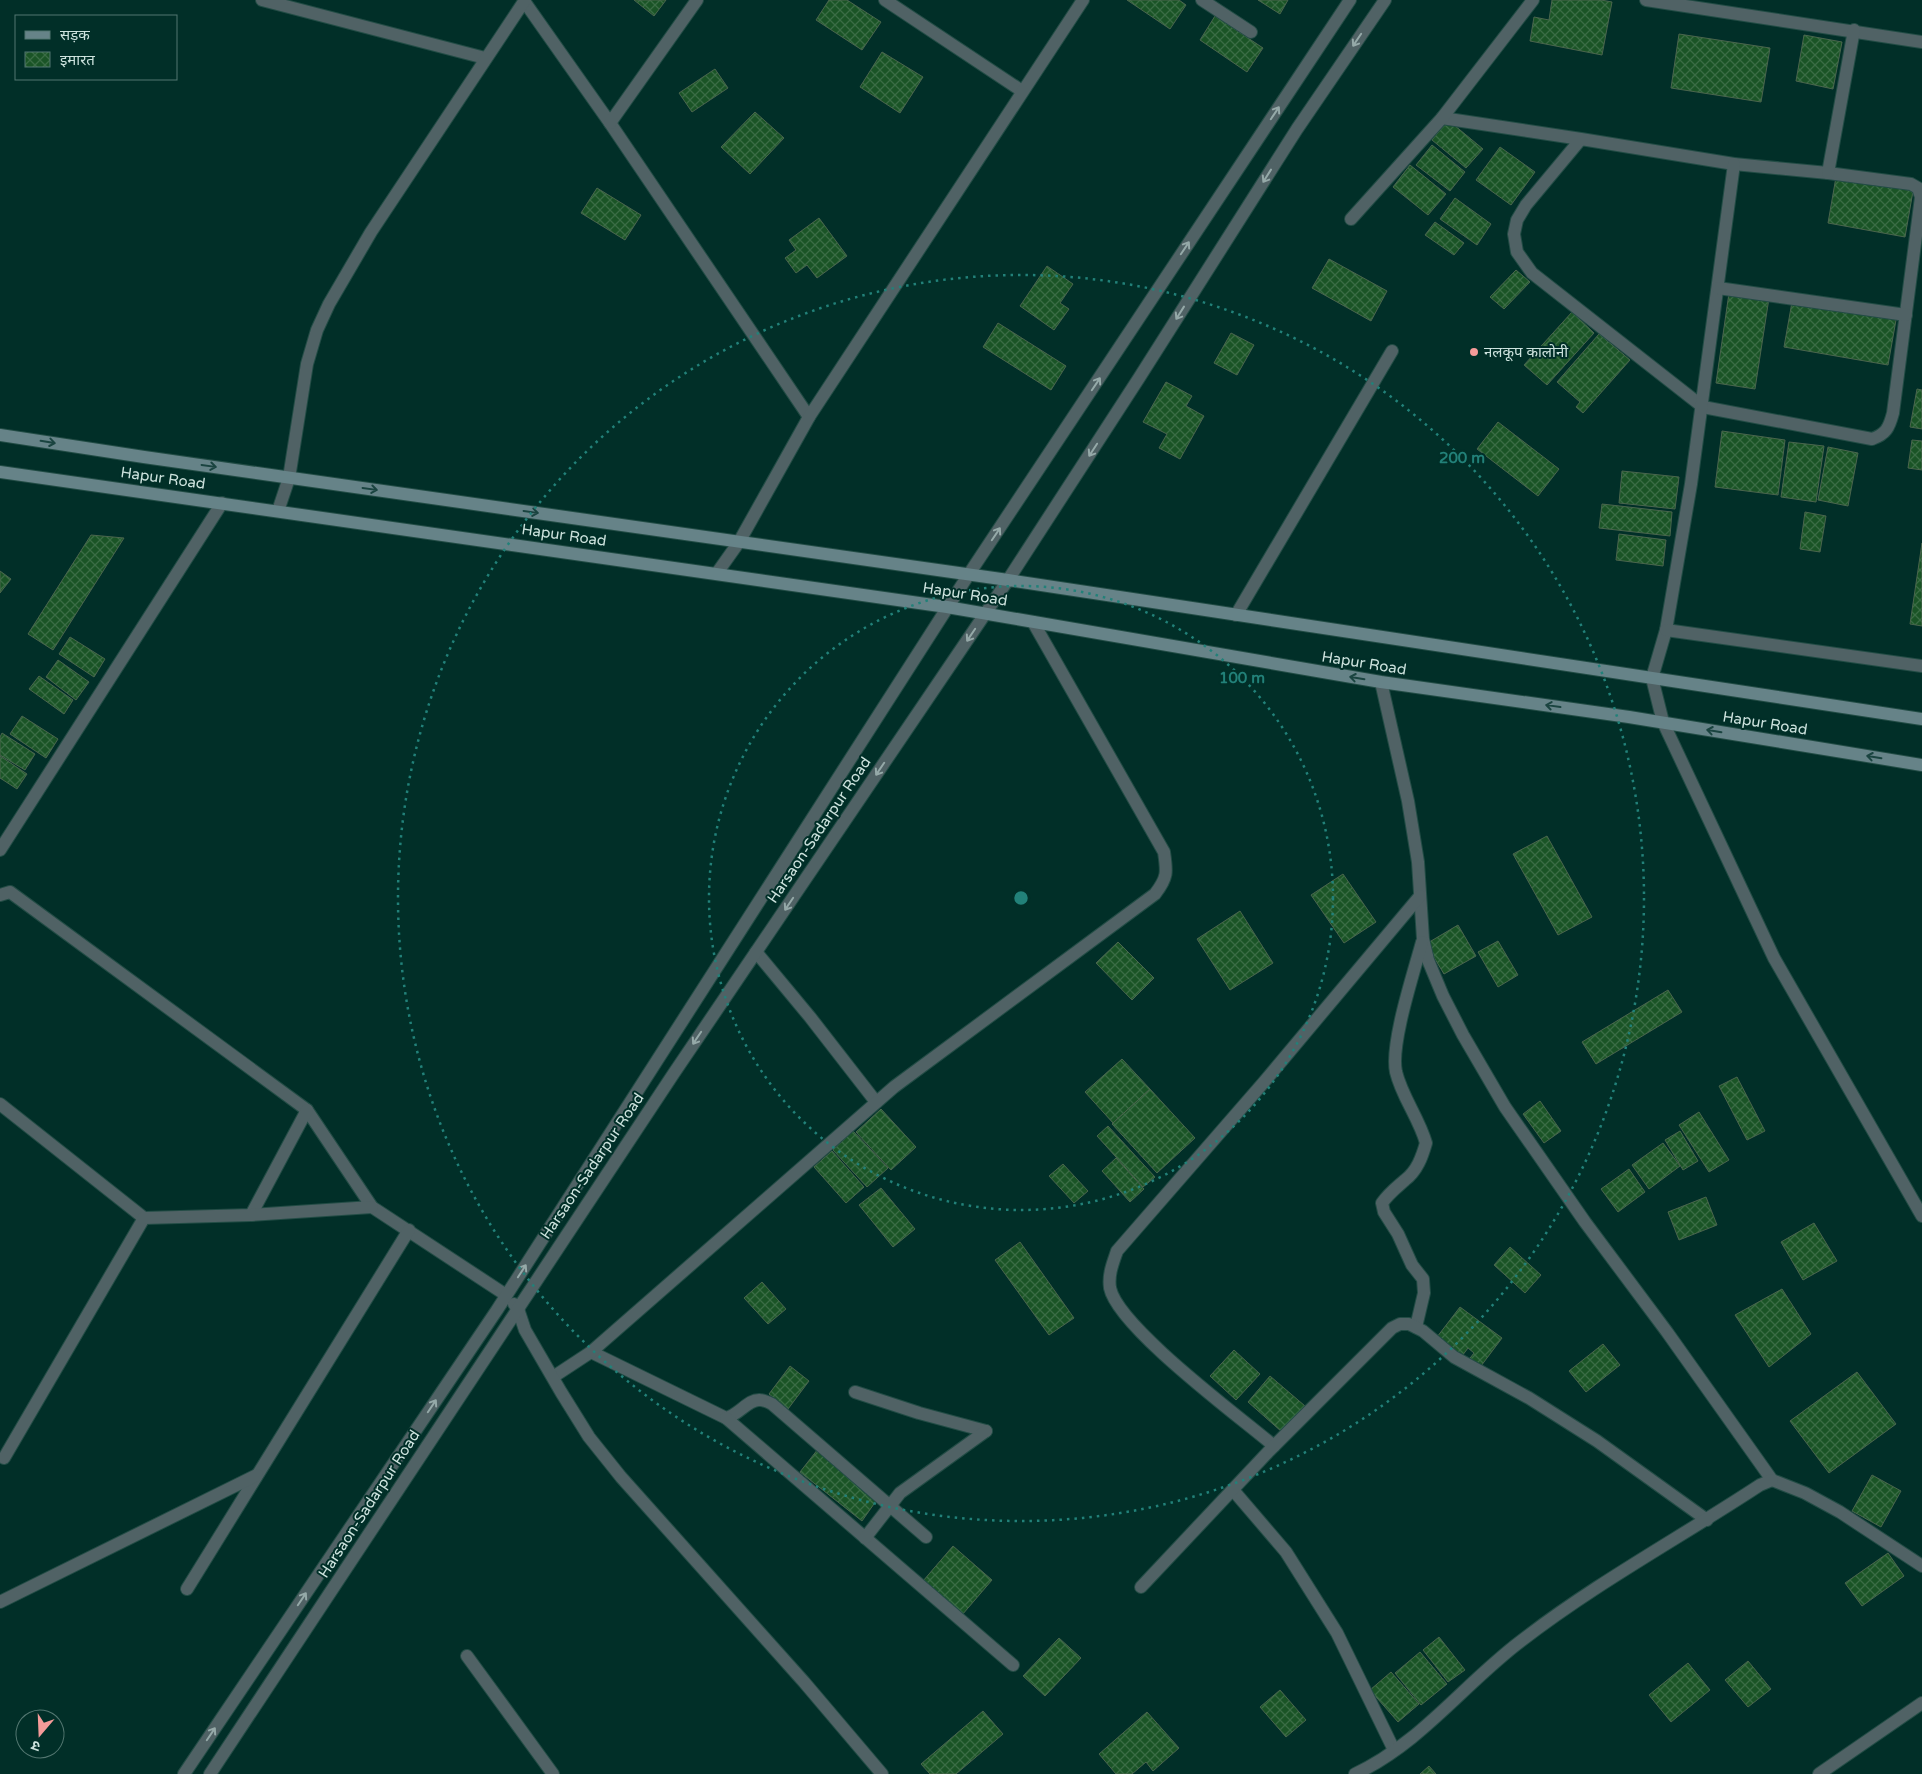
<svg xmlns="http://www.w3.org/2000/svg" width="1922" height="1774" font-family="'Varela Round','Noto Sans Devanagari',sans-serif">
  <style>
    .building { fill: url(#building-cross-hatch); stroke: #4a654d }
    .lines { fill: none; stroke-linecap: round; stroke-linejoin: round }
    .service-casing { stroke: #224c45; stroke-width: 14 }
    .minor-casing { stroke: #224c45; stroke-width: 14 }
    .tertiary-casing { stroke: #224c45; stroke-width: 14 }
    .secondary-casing { stroke: #224c45; stroke-width: 14 }
    .service { stroke: #506265; stroke-width: 12 }
    .minor { stroke: #506265; stroke-width: 12 }
    .tertiary { stroke: #506265; stroke-width: 12 }
    .secondary { stroke: #668388; stroke-width: 12 }
    .oneway { stroke: #95a9a8 }
    .oneway2 { stroke: #1a4440 }
    .ring { fill: none; stroke: #228179; stroke-width: 2.5; stroke-dasharray: 2.5 5 }
    .poi-dot { fill: #f59b99; stroke: #012f28; stroke-width: 2 }
    .labels { text-anchor: middle; stroke-width: 4; stroke-linejoin: round; paint-order: stroke }
    .poi-label { font-size: 15px; fill: #cde3de; stroke: #012f28; text-anchor: start }
    .street-label { font-size: 15px; fill: #cde3de; stroke: #012f28 }
    .centre { fill: #228179; stroke: #012f28; stroke-width: 2.5 }
    .ring-label { font-size: 15px; text-anchor: middle; font-weight: bold; fill: #228179; stroke: #012f28; stroke-width: 4; stroke-linejoin: round; paint-order: stroke }
  </style>
  <defs>
    <pattern id="building-cross-hatch" width="8" height="8" patternUnits="userSpaceOnUse" patternTransform="scale(1.25)"><rect width="8" height="8" fill="#1a5426"/><path d="M0 0l8 8M0 8l8-8" fill="none" stroke="#3a6c45"/></pattern>
  </defs>
  <rect width="100%" height="100%" fill="#012f28"/>
  <g class="building">
    <path d="M634,0H666L654,16Z"/>
    <path d="M829,0H847L881,22L862,50L816,20Z"/>
    <path d="M1127,0H1179L1186,5L1170,29Z"/>
    <path d="M1258,0H1288L1280,14Z"/>
    <path d="M1552,0H1601L1612,2L1602,55L1530,41L1534,17L1549,20Z"/>
    <path d="M1215,16L1263,48L1247,72L1200,40Z"/>
    <path d="M1679,34L1770,48L1761,102L1671,88Z"/>
    <path d="M1804,35L1842,42L1833,89L1796,81Z"/>
    <path d="M882,52L923,77L900,113L860,87Z"/>
    <path d="M715,69L728,88L692,112L679,93Z"/>
    <path d="M755,112L784,138L750,174L721,147Z"/>
    <path d="M1448,120L1483,149L1466,168L1432,140Z"/>
    <path d="M1432,145L1465,172L1450,191L1416,165Z"/>
    <path d="M1500,147L1535,172L1511,205L1476,180Z"/>
    <path d="M1410,165L1446,194L1428,215L1393,187Z"/>
    <path d="M1836,177L1913,191L1905,237L1828,223Z"/>
    <path d="M597,188L641,215L625,240L581,213Z"/>
    <path d="M1455,198L1491,224L1477,245L1440,219Z"/>
    <path d="M819,218L847,256L817,278L807,265L796,273L785,258L796,250L789,240Z"/>
    <path d="M1435,222L1464,243L1454,255L1425,235Z"/>
    <path d="M1329,259L1387,291L1371,321L1312,288Z"/>
    <path d="M1047,266L1073,284L1060,303L1069,309L1054,330L1020,306Z"/>
    <path d="M1516,270L1530,282L1504,309L1490,297Z"/>
    <path d="M1729,293L1769,298L1755,389L1716,383Z"/>
    <path d="M1792,302L1896,320L1888,365L1784,347Z"/>
    <path d="M1572,312L1594,333L1547,385L1524,365Z"/>
    <path d="M998,323L1066,366L1051,390L983,347Z"/>
    <path d="M1231,333L1254,345L1237,375L1214,363Z"/>
    <path d="M1599,334L1630,360L1583,413L1576,407L1580,402L1557,382Z"/>
    <path d="M1166,382L1192,396L1186,406L1204,416L1180,459L1159,448L1167,434L1143,422Z"/>
    <path d="M1917,389L1922,390V429L1910,427Z"/>
    <path d="M1498,422L1559,469L1538,496L1477,449Z"/>
    <path d="M1722,431L1785,440L1778,495L1715,487Z"/>
    <path d="M1912,440L1922,441V470L1908,468Z"/>
    <path d="M1789,442L1824,446L1816,502L1781,497Z"/>
    <path d="M1828,447L1858,453L1848,506L1818,500Z"/>
    <path d="M1622,471L1679,477L1675,509L1619,503Z"/>
    <path d="M1602,504L1672,512L1670,536L1599,528Z"/>
    <path d="M1805,512L1826,516L1820,552L1800,549Z"/>
    <path d="M1619,534L1666,540L1663,566L1616,560Z"/>
    <path d="M91,535L124,538L53,650L28,634Z"/>
    <path d="M1922,543V626L1910,624Z"/>
    <path d="M0,571L11,579L0,593Z"/>
    <path d="M70,637L105,659L94,677L59,654Z"/>
    <path d="M58,660L89,682L76,700L46,677Z"/>
    <path d="M39,676L73,700L64,714L29,689Z"/>
    <path d="M22,716L58,739L46,758L10,734Z"/>
    <path d="M2,733L35,754L25,770L0,755V737Z"/>
    <path d="M0,756L27,774L17,789L0,778Z"/>
    <path d="M1547,836L1592,917L1558,935L1513,854Z"/>
    <path d="M1343,874L1376,922L1344,943L1311,895Z"/>
    <path d="M1240,911L1273,963L1230,990L1197,939Z"/>
    <path d="M1458,925L1476,956L1444,974L1426,944Z"/>
    <path d="M1498,941L1518,975L1498,987L1478,952Z"/>
    <path d="M1118,942L1154,978L1132,1000L1096,963Z"/>
    <path d="M1668,990L1682,1012L1596,1064L1582,1042Z"/>
    <path d="M1122,1059L1150,1089L1113,1123L1085,1092Z"/>
    <path d="M1737,1077L1765,1131L1747,1140L1719,1086Z"/>
    <path d="M1150,1089L1195,1138L1157,1173L1112,1124Z"/>
    <path d="M1540,1101L1561,1131L1544,1143L1523,1114Z"/>
    <path d="M881,1109L916,1147L891,1170L856,1132Z"/>
    <path d="M1699,1112L1729,1160L1709,1172L1679,1125Z"/>
    <path d="M1108,1126L1155,1177L1143,1187L1097,1136Z"/>
    <path d="M853,1131L888,1168L867,1187L833,1150Z"/>
    <path d="M1680,1131L1698,1161L1683,1170L1665,1140Z"/>
    <path d="M1663,1143L1680,1166L1649,1189L1632,1165Z"/>
    <path d="M832,1151L864,1187L846,1203L814,1167Z"/>
    <path d="M1116,1158L1144,1189L1130,1202L1102,1171Z"/>
    <path d="M1063,1164L1088,1191L1074,1203L1049,1176Z"/>
    <path d="M1629,1169L1645,1192L1618,1212L1601,1189Z"/>
    <path d="M881,1188L915,1229L893,1247L859,1205Z"/>
    <path d="M1706,1197L1717,1225L1679,1240L1668,1212Z"/>
    <path d="M1814,1223L1837,1261L1803,1280L1781,1242Z"/>
    <path d="M1020,1242L1074,1318L1049,1335L995,1260Z"/>
    <path d="M1510,1247L1541,1275L1525,1293L1494,1265Z"/>
    <path d="M762,1282L786,1309L768,1324L744,1298Z"/>
    <path d="M1782,1289L1811,1334L1769,1367L1735,1315Z"/>
    <path d="M1460,1307L1502,1338L1478,1370L1467,1362L1474,1353L1468,1348L1462,1356L1437,1337Z"/>
    <path d="M1603,1344L1620,1365L1586,1392L1569,1371Z"/>
    <path d="M1234,1350L1260,1374L1236,1400L1210,1376Z"/>
    <path d="M790,1366L809,1381L788,1409L769,1394Z"/>
    <path d="M1857,1372L1896,1424L1829,1473L1790,1421Z"/>
    <path d="M1270,1376L1305,1406L1282,1432L1248,1402Z"/>
    <path d="M818,1449L876,1501L862,1521L800,1472Z"/>
    <path d="M1872,1475L1901,1491L1881,1527L1852,1511Z"/>
    <path d="M953,1546L992,1580L962,1615L923,1581Z"/>
    <path d="M1888,1553L1904,1576L1862,1606L1845,1583Z"/>
    <path d="M1439,1637L1465,1670L1448,1682L1423,1650Z"/>
    <path d="M1059,1638L1081,1658L1045,1696L1023,1676Z"/>
    <path d="M1420,1652L1447,1684L1421,1705L1395,1673Z"/>
    <path d="M1748,1661L1771,1689L1748,1707L1725,1680Z"/>
    <path d="M1688,1663L1710,1690L1671,1722L1649,1695Z"/>
    <path d="M1391,1672L1419,1704L1398,1722L1370,1690Z"/>
    <path d="M1280,1690L1306,1720L1286,1737L1260,1707Z"/>
    <path d="M983,1711L1003,1734L956,1774H930L921,1764Z"/>
    <path d="M1147,1712L1179,1748L1153,1771L1146,1762L1132,1774H1116L1099,1754Z"/>
    <path d="M1429,1766L1436,1774H1420Z"/>
  </g>
  <g class="lines">
    <g class="service-casing">
      <g id="service">
        <path d="M262,0L485,58"/>
        <path d="M885,0L1022,91"/>
        <path d="M1202,0L1251,32"/>
        <path d="M524,1L610,123L809,417"/>
        <path d="M610,123L697,0"/>
        <path d="M278,511L289,478L307,364L317,330L329,304L371,232L525,0"/>
        <path d="M717,573L739,542L809,417L1083,0"/>
        <path d="M467,1656L553,1774"/>
      </g>
    </g>
    <g class="minor-casing">
      <g id="minor">
        <path d="M1646,0L1922,42"/>
        <path d="M1442,118L1581,139L1734,164L1828,173L1911,184L1918,188L1921,197L1893,413C1889,428 1886,434 1872,439L1703,407L1532,273L1517,252L1514,234L1517,220L1526,205L1581,139"/>
        <path d="M1734,164L1691,484L1666,630L1652,678L1663,722L1774,958L1922,1216"/>
        <path d="M1828,173L1854,30"/>
        <path d="M1351,219L1442,118L1533,0"/>
        <path d="M1718,288L1906,315"/>
        <path d="M969,574L1350,0"/>
        <path d="M1008,580L1139,378L1297,129L1385,0"/>
        <path d="M1236,615L1392,351"/>
        <path d="M1666,630L1922,666"/>
        <path d="M1381,682L1408,801L1418,862L1423,939L1428,960L1443,996L1463,1035L1505,1107L1585,1222L1667,1332L1772,1480L1805,1493L1840,1512L1922,1566"/>
        <path d="M0,850L222,503"/>
        <path d="M0,895L10,892L307,1110L372,1207L506,1295"/>
        <path d="M756,952L810,1017L876,1102"/>
        <path d="M0,1104L144,1218"/>
        <path d="M251,1215L307,1110"/>
        <path d="M1416,1327L1424,1293L1423,1279L1412,1265L1398,1234L1384,1212L1382,1203C1389,1193 1396,1188 1405,1180C1417,1171 1422,1157 1426,1143C1419,1118 1402,1097 1396,1072C1390,1044 1414,972 1422,942"/>
        <path d="M591,1352L726,1418C739,1415 748,1399 760,1400C763,1400 768,1402 772,1404L926,1537"/>
        <path d="M553,1377L591,1352L894,1087L1155,894C1168,877 1167,872 1164,852L1033,622"/>
        <path d="M855,1392L919,1413L986,1431"/>
        <path d="M726,1418L1013,1665"/>
        <path d="M1274,1446C1240,1417 1118,1327 1110,1288C1108,1274 1113,1263 1117,1251L1264,1082L1420,896"/>
        <path d="M4,1458L144,1218L251,1215L372,1207"/>
        <path d="M1233,1490L1286,1552L1337,1633L1394,1750"/>
        <path d="M865,1538L900,1493L986,1431"/>
        <path d="M1141,1587L1269,1451L1392,1328L1400,1324H1409L1423,1331L1454,1357L1529,1398L1597,1441L1707,1520"/>
        <path d="M187,1589L409,1230"/>
        <path d="M0,1602L257,1475"/>
        <path d="M1355,1774C1420,1744 1465,1683 1521,1641C1596,1583 1681,1537 1760,1485L1772,1480"/>
        <path d="M1819,1774L1922,1703"/>
      </g>
    </g>
    <g class="tertiary-casing">
      <g id="tertiary">
        <path d="M514,1304L518,1309L525,1330L561,1392L589,1437L621,1477L804,1682L882,1774"/>
        <path d="M184,1774L497,1310L969,574"/>
        <path d="M210,1774L674,1073L1008,580"/>
      </g>
    </g>
    <g class="secondary-casing">
      <g id="secondary">
        <path d="M0,435L144,457L1008,580L1922,719"/>
        <path d="M0,472L947,607L1381,682L1629,717L1922,765"/>
      </g>
    </g>
    <use href="#service" class="service"/>
    <use href="#minor" class="minor"/>
    <use href="#tertiary" class="tertiary"/>
    <use href="#secondary" class="secondary"/>
  </g>
  <defs><path id="oneway-shaft" d="M-6 0H5M1.5-3L5.5 0L1.5 3" fill="none" stroke-width="1.6" stroke-linecap="round" stroke-linejoin="round" transform="scale(1.25)"/></defs>
  <g class="oneway">
    <use href="#oneway-shaft" transform="translate(1357 40) rotate(124)"/>
    <use href="#oneway-shaft" transform="translate(1275 113) rotate(-56)"/>
    <use href="#oneway-shaft" transform="translate(1267 176) rotate(122)"/>
    <use href="#oneway-shaft" transform="translate(1185 248) rotate(-56)"/>
    <use href="#oneway-shaft" transform="translate(1180 313) rotate(122)"/>
    <use href="#oneway-shaft" transform="translate(1096 384) rotate(-56)"/>
    <use href="#oneway-shaft" transform="translate(1093 450) rotate(123)"/>
    <use href="#oneway-shaft" transform="translate(996 534) rotate(-56)"/>
    <use href="#oneway-shaft" transform="translate(971 635) rotate(124)"/>
    <use href="#oneway-shaft" transform="translate(880 769) rotate(124)"/>
    <use href="#oneway-shaft" transform="translate(789 904) rotate(124)"/>
    <use href="#oneway-shaft" transform="translate(697 1038) rotate(124)"/>
    <use href="#oneway-shaft" transform="translate(522 1271) rotate(-57)"/>
    <use href="#oneway-shaft" transform="translate(432 1406) rotate(-56)"/>
    <use href="#oneway-shaft" transform="translate(302 1599) rotate(-56)"/>
    <use href="#oneway-shaft" transform="translate(211 1734) rotate(-56)"/>
  </g>
  <g class="oneway2">
    <use href="#oneway-shaft" transform="translate(48 442) rotate(9)"/>
    <use href="#oneway-shaft" transform="translate(209 466) rotate(8)"/>
    <use href="#oneway-shaft" transform="translate(370 489) rotate(8)"/>
    <use href="#oneway-shaft" transform="translate(531 512) rotate(8)"/>
    <use href="#oneway-shaft" transform="translate(1357 678) rotate(-171)"/>
    <use href="#oneway-shaft" transform="translate(1553 706) rotate(-172)"/>
    <use href="#oneway-shaft" transform="translate(1714 731) rotate(-171)"/>
    <use href="#oneway-shaft" transform="translate(1874 757) rotate(-171)"/>
  </g>
  <g class="ring">
    <circle cx="1021" cy="898" r="312"/>
    <circle cx="1021" cy="898" r="623"/>
  </g>
  <circle class="poi-dot" cx="1474" cy="352" r="5"/>
  <g class="labels">
    <g class="poi-label">
      <text x="1484" y="357">नलकूप कालोनी</text>
    </g>
    <g class="street-label">
      <text transform="translate(163 478) rotate(8)" y="5">Hapur Road</text>
      <text transform="translate(564 535) rotate(8)" y="5">Hapur Road</text>
      <text transform="translate(965 594) rotate(9)" y="5">Hapur Road</text>
      <text transform="translate(1364 663) rotate(9)" y="5">Hapur Road</text>
      <text transform="translate(1765 723) rotate(9)" y="5">Hapur Road</text>
      <text transform="translate(819 830) rotate(-56)" y="5">Harsaon-Sadarpur Road</text>
      <text transform="translate(592 1166) rotate(-56)" y="5">Harsaon-Sadarpur Road</text>
      <text transform="translate(369 1504) rotate(-57)" y="5">Harsaon-Sadarpur Road</text>
    </g>
  </g>
  <circle cx="1021" cy="898" r="8" class="centre"/>
  <g class="ring-label">
    <text x="1462" y="463">200 m</text>
    <text x="1242" y="683">100 m</text>
  </g>
  <rect x="15" y="15" width="162" height="65" fill="#012f28" stroke="#537771"/>
  <rect x="25" y="31" width="25" height="8" fill="#668388" stroke="#537771"/>
  <text x="60" y="40" font-size="15" fill="#cde3de">सड़क</text>
  <rect x="25" y="52" width="25" height="15" fill="url(#building-cross-hatch)" stroke="#537771"/>
  <text x="60" y="65" font-size="15" fill="#cde3de">इमारत</text>
  <g transform="translate(40 1734) rotate(199)"><circle r="24" fill="#012f28" stroke="#537771"/>
  <path d="M0-4L9 19L0 12L-9 19Z" fill="#f59b99"/>
  <text y="-8" font-size="14" font-weight="bold" text-anchor="middle" fill="#cde3de">उ</text>
  </g>
</svg>
